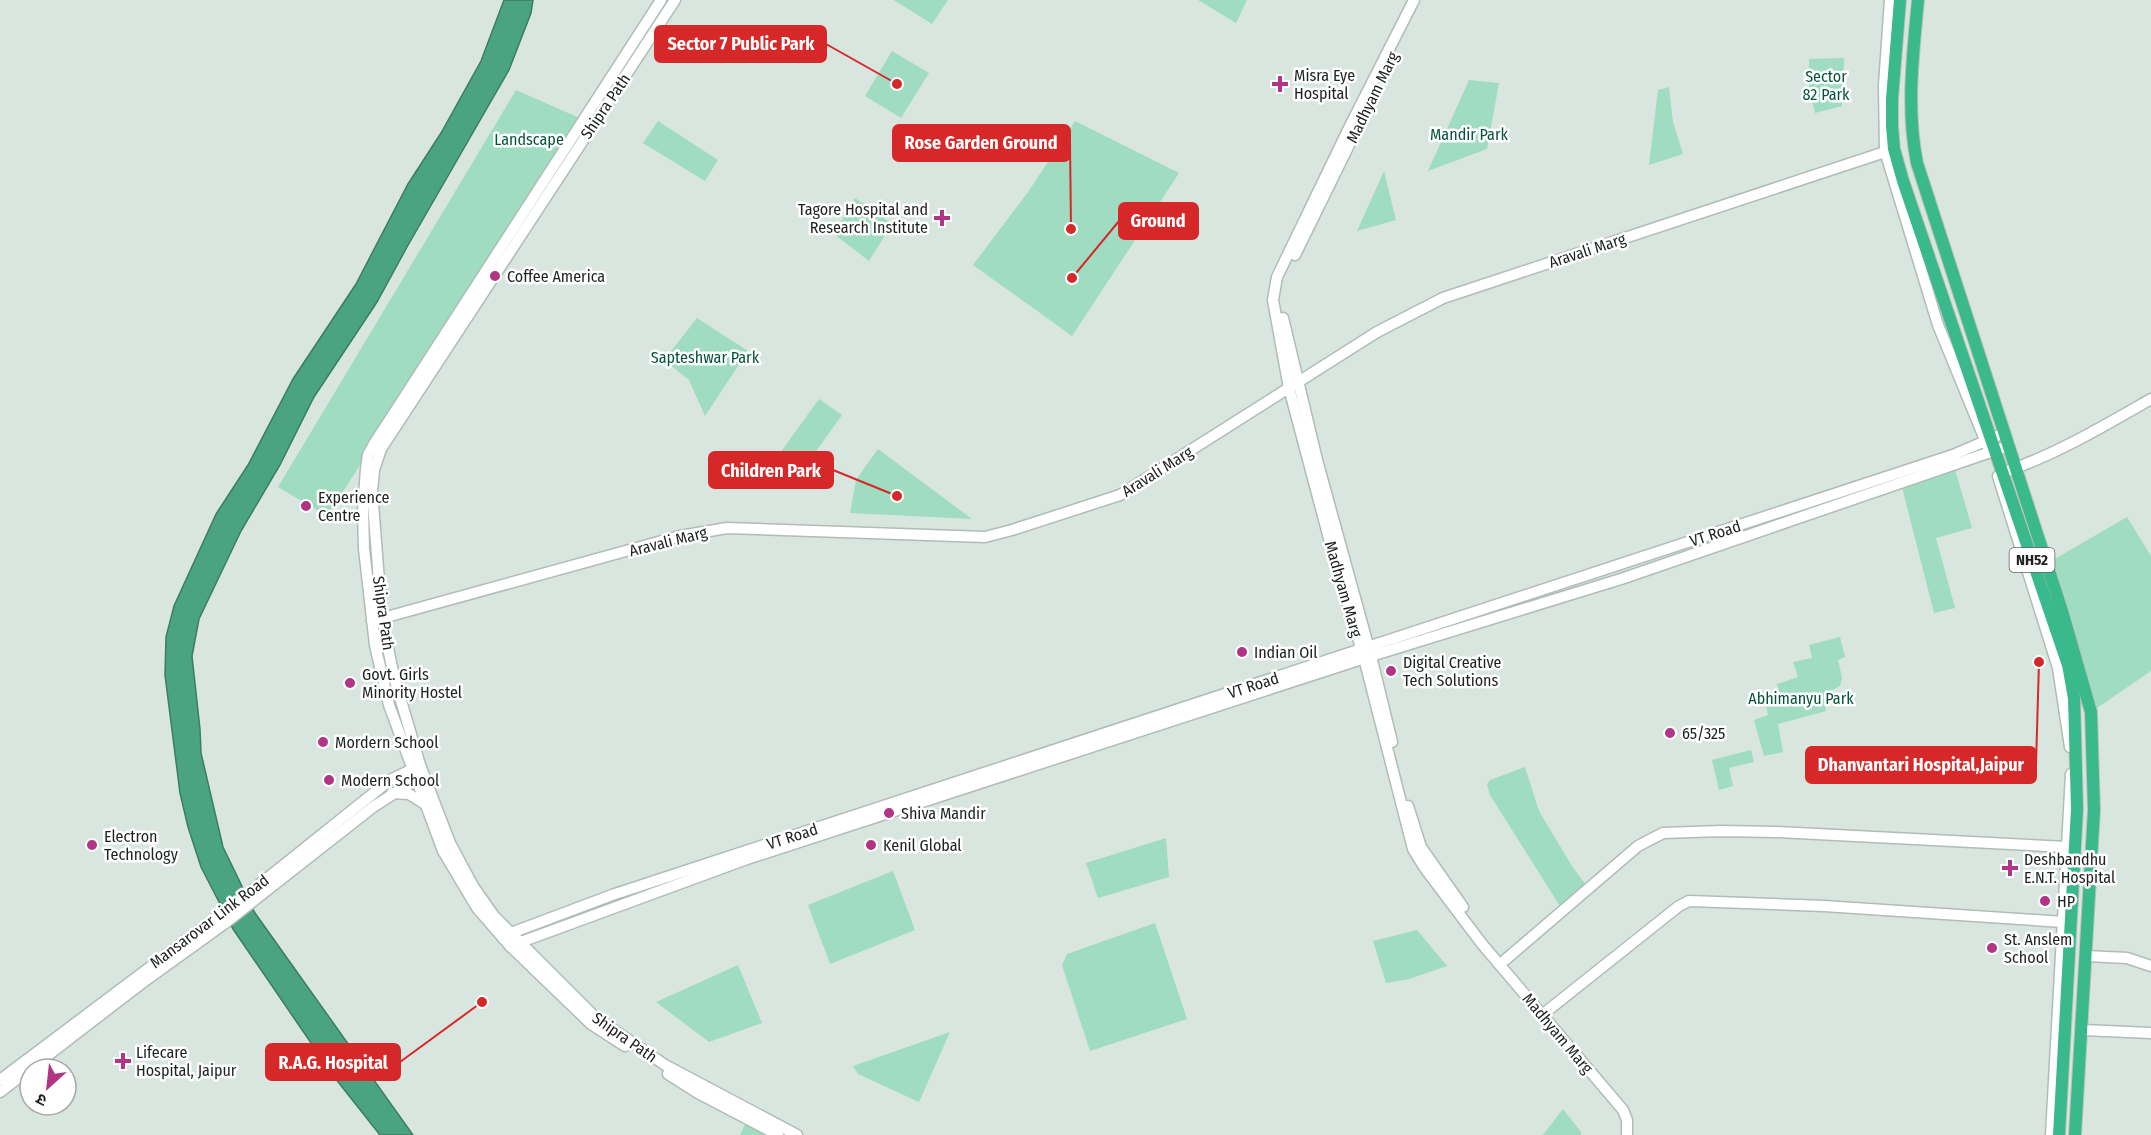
<svg xmlns="http://www.w3.org/2000/svg" width="2151" height="1135" font-family="'Fira Sans Condensed','Noto Sans Devanagari',sans-serif">
  <style>
    .green { fill: #9fdcc1 }
    .water { fill: #4aa481; stroke: #3c7d64; stroke-width: 1.5 }
    .lines { fill: none; stroke-linecap: round; stroke-linejoin: round }
    .secondary-casing { stroke: #afbdb6; stroke-width: 13 }
    .highway-casing { stroke: #c0c1c0; stroke-width: 14 }
    .secondary { stroke: #fff; stroke-width: 10 }
    .highway { stroke: #39b98c; stroke-width: 12 }
    .poi-dot { fill: #b13485; stroke: #fff; stroke-width: 2 }
    .labels { text-anchor: middle; stroke-width: 5; stroke-linejoin: round; paint-order: stroke }
    .shield { fill: #fff; stroke: #616462; stroke-width: 1.5 }
    .shield-label { font-size: 15px; font-weight: bold; fill: #1d221f }
    .poi-label { font-size: 16px; fill: #1d221f; stroke: #fff; text-anchor: start }
    .park-label { font-size: 16px; fill: #06533b; stroke: #fff }
    .street-label { font-size: 16px; fill: #1d221f; stroke: #fff }
    .leader { fill: none; stroke: #d62828; stroke-width: 2 }
    .callout-dot { fill: #d62828; stroke: #fff; stroke-width: 2 }
    .callout { fill: #d62828; stroke: #d62828; stroke-width: 2 }
    .callout-label { font-size: 18px; text-anchor: middle; font-weight: bold; fill: #fff }
  </style>
  <rect width="100%" height="100%" fill="#d8e6df"/>
  <g class="green">
    <path d="M894,0H948L932,24Z"/>
    <path d="M1198,0H1247L1236,23Z"/>
    <path d="M892,51L929,73L901,118L865,96Z"/>
    <path d="M1844,58L1842,106L1815,113L1809,90V59Z"/>
    <path d="M1469,80L1499,83L1487,149L1428,171Z"/>
    <path d="M1669,87L1673,122L1683,154L1649,165L1658,90Z"/>
    <path d="M516,90L584,120L327,516L278,487Z"/>
    <path d="M658,121L718,160L705,181L643,143Z"/>
    <path d="M1075,121L1179,173L1072,336L973,265L1028,192Z"/>
    <path d="M1384,171L1396,220L1357,231Z"/>
    <path d="M855,198L892,224L869,261L834,234Z"/>
    <path d="M697,318L748,351L705,416L689,380L664,360Z"/>
    <path d="M819,399L842,415L804,468L770,467Z"/>
    <path d="M878,449L972,519L850,513L856,480Z"/>
    <path d="M1954,466L1972,528L1936,538L1955,608L1934,613L1901,483Z"/>
    <path d="M2127,517L2151,556V671L2091,712L2046,564Z"/>
    <path d="M1840,637L1845,657L1838,660L1842,678L1840,686L1823,695L1826,711L1778,724L1783,752L1764,756L1754,720L1768,715L1766,706L1771,697L1780,695L1777,684L1798,677L1793,662L1812,658L1809,645Z"/>
    <path d="M1751,750L1754,762L1729,768L1733,786L1719,790L1712,760Z"/>
    <path d="M1525,767L1539,811L1572,866L1588,888L1563,911L1490,795L1487,784L1490,780Z"/>
    <path d="M1166,838L1169,877L1098,898L1086,863Z"/>
    <path d="M893,871L915,930L830,964L808,905Z"/>
    <path d="M1155,923L1187,1019L1090,1051L1062,965L1067,954Z"/>
    <path d="M1417,930L1447,966L1409,979L1386,983L1373,941Z"/>
    <path d="M738,965L762,1023L709,1042L656,1002Z"/>
    <path d="M950,1032L919,1102L858,1074L853,1066Z"/>
    <path d="M1563,1109L1581,1132V1135H1543Z"/>
    <path d="M747,1120L778,1135H740Z"/>
  </g>
  <path class="water" d="M504,0H533L531,13L509,70L407,247L377,302L314,397L280,465L241,531L199,619L192,656L200,729L201,753L223,847L255,913L413,1135H380L335,1078L233,929L201,867L188,827L180,793L165,675L166,637L174,606L216,514L248,465L293,379L356,284L408,184L441,133L481,61Z"/>
  <g class="lines">
    <g class="secondary-casing">
      <g id="secondary">
        <path d="M675,0L381,449L374,470L372,491L382,619L394,677L420,765L450,843L473,886L494,916L595,1017L665,1065L797,1135"/>
        <path d="M1414,0L1348,130L1277,277L1273,300L1289,388L1335,561L1364,658L1413,849L1424,867L1482,944L1623,1110L1627,1120V1135"/>
        <path d="M1890,0L1884,85L1885,151L1938,325L1988,447"/>
        <path d="M1295,255L1375,92"/>
        <path d="M1283,318L1317,460L1371,656L1392,742"/>
        <path d="M2002,473C2055,455 2102,427 2151,399"/>
        <path d="M1998,476L2058,668L2070,747"/>
        <path d="M372,621L680,536L727,528L985,537L1012,530L1120,495L1377,332L1443,298L1894,149"/>
        <path d="M392,793L409,794L425,804"/>
        <path d="M1408,806L1421,847L1463,907"/>
        <path d="M503,938L511,933L612,895L1953,455L2004,433"/>
        <path d="M510,946L747,859L1371,656L1621,579L2008,446"/>
        <path d="M2086,956L2127,958L2151,966"/>
        <path d="M1505,960L1638,846L1663,833L1721,831L1776,832L2066,847"/>
        <path d="M1542,1015L1679,906L1689,901L1824,906L2064,922"/>
        <path d="M2083,1030L2151,1033"/>
        <path d="M625,1046L591,1024L510,946L477,908L443,851L389,705L375,645L364,549L363,511L366,469L368,455L374,444L661,0"/>
        <path d="M30,1069L142,983L224,924L373,807L421,776"/>
        <path d="M668,1074L698,1093L778,1135"/>
        <path d="M0,1080L250,892L390,780L417,767"/>
        <path d="M0,1092L30,1069"/>
        <path d="M2051,1135L2071,774"/>
      </g>
    </g>
    <g class="highway-casing">
      <g id="highway">
        <path d="M1900,0L1892,99V126L1894,149L1903,181L2068,665L2074,697L2077,809L2059,1135"/>
        <path d="M1918,0C1913,54 1906,109 1917,163L2062,611L2091,712L2094,810L2075,1135"/>
      </g>
    </g>
    <use href="#secondary" class="secondary"/>
    <use href="#highway" class="highway"/>
  </g>
  <g class="poi-dot">
    <path d="M1277 75h6v6h6v6h-6v6h-6v-6h-6v-6h6z"/>
    <path d="M939 209h6v6h6v6h-6v6h-6v-6h-6v-6h6z"/>
    <circle cx="495" cy="276" r="6"/>
    <circle cx="306" cy="506" r="6"/>
    <circle cx="1242" cy="652" r="6"/>
    <circle cx="1391" cy="671" r="6"/>
    <circle cx="350" cy="683" r="6"/>
    <circle cx="1670" cy="733" r="6"/>
    <circle cx="323" cy="742" r="6"/>
    <circle cx="329" cy="780" r="6"/>
    <circle cx="889" cy="813" r="6"/>
    <circle cx="92" cy="845" r="6"/>
    <circle cx="871" cy="845" r="6"/>
    <path d="M2007 859h6v6h6v6h-6v6h-6v-6h-6v-6h6z"/>
    <circle cx="2045" cy="901" r="6"/>
    <circle cx="1992" cy="948" r="6"/>
    <path d="M120 1052h6v6h6v6h-6v6h-6v-6h-6v-6h6z"/>
  </g>
  <g class="labels">
    <rect class="shield" x="2009.5" y="548" width="45" height="24" rx="4.5"/>
    <g class="shield-label">
      <text x="2032" y="565">NH52</text>
    </g>
    <g class="poi-label">
      <text x="1294" y="81">Misra Eye<tspan x="1294" dy="18">Hospital</tspan></text>
      <text x="928" y="215" text-anchor="end">Tagore Hospital and<tspan x="928" dy="18">Research Institute</tspan></text>
      <text x="507" y="282">Coffee America</text>
      <text x="318" y="503">Experience<tspan x="318" dy="18">Centre</tspan></text>
      <text x="1254" y="658">Indian Oil</text>
      <text x="1403" y="668">Digital Creative<tspan x="1403" dy="18">Tech Solutions</tspan></text>
      <text x="362" y="680">Govt. Girls<tspan x="362" dy="18">Minority Hostel</tspan></text>
      <text x="1682" y="739">65/325</text>
      <text x="335" y="748">Mordern School</text>
      <text x="341" y="786">Modern School</text>
      <text x="901" y="819">Shiva Mandir</text>
      <text x="104" y="842">Electron<tspan x="104" dy="18">Technology</tspan></text>
      <text x="883" y="851">Kenil Global</text>
      <text x="2024" y="865">Deshbandhu<tspan x="2024" dy="18">E.N.T. Hospital</tspan></text>
      <text x="2057" y="907">HP</text>
      <text x="2004" y="945">St. Anslem<tspan x="2004" dy="18">School</tspan></text>
      <text x="136" y="1058">Lifecare<tspan x="136" dy="18">Hospital, Jaipur</tspan></text>
    </g>
    <g class="park-label">
      <text x="1826" y="82">Sector<tspan x="1826" dy="18">82 Park</tspan></text>
      <text x="1469" y="140">Mandir Park</text>
      <text x="529" y="145">Landscape</text>
      <text x="705" y="363">Sapteshwar Park</text>
      <text x="1801" y="704">Abhimanyu Park</text>
    </g>
    <g class="street-label">
      <text transform="translate(1372 97) rotate(-64)" y="6">Madhyam Marg</text>
      <text transform="translate(605 106) rotate(-56)" y="6">Shipra Path</text>
      <text transform="translate(1587 250) rotate(-18)" y="6">Aravali Marg</text>
      <text transform="translate(1157 471) rotate(-32)" y="6">Aravali Marg</text>
      <text transform="translate(1715 533) rotate(-18)" y="6">VT Road</text>
      <text transform="translate(668 541) rotate(-14)" y="6">Aravali Marg</text>
      <text transform="translate(1344 589) rotate(74)" y="6">Madhyam Marg</text>
      <text transform="translate(384 613) rotate(82)" y="6">Shipra Path</text>
      <text transform="translate(1253 685) rotate(-18)" y="6">VT Road</text>
      <text transform="translate(792 836) rotate(-18)" y="6">VT Road</text>
      <text transform="translate(209 921) rotate(-37)" y="6">Mansarovar Link Road</text>
      <text transform="translate(1558 1033) rotate(50)" y="6">Madhyam Marg</text>
      <text transform="translate(625 1037) rotate(35)" y="6">Shipra Path</text>
    </g>
  </g>
  <path class="leader" d="M897 84L826 44M1071 229L1070 143M1072 278L1119 221M897 496L833 470M2039 662L2036 765M482 1002L400 1062"/>
  <g class="callout-dot">
    <circle cx="897" cy="84" r="6"/>
    <circle cx="1071" cy="229" r="6"/>
    <circle cx="1072" cy="278" r="6"/>
    <circle cx="897" cy="496" r="6"/>
    <circle cx="2039" cy="662" r="6"/>
    <circle cx="482" cy="1002" r="6"/>
  </g>
  <g class="callout">
    <rect x="655" y="26" width="171" height="36" rx="6"/>
    <rect x="893" y="125" width="177" height="36" rx="6"/>
    <rect x="1119" y="203" width="79" height="36" rx="6"/>
    <rect x="709" y="452" width="124" height="36" rx="6"/>
    <rect x="1806" y="747" width="230" height="36" rx="6"/>
    <rect x="266" y="1044" width="134" height="36" rx="6"/>
  </g>
  <g class="callout-label">
    <text x="741" y="50">Sector 7 Public Park</text>
    <text x="981" y="149">Rose Garden Ground</text>
    <text x="1158" y="227">Ground</text>
    <text x="771" y="477">Children Park</text>
    <text x="1921" y="771">Dhanvantari Hospital,Jaipur</text>
    <text x="333" y="1069">R.A.G. Hospital</text>
  </g>
  <g transform="translate(48 1087) rotate(207)"><circle r="28" fill="#ffffff" stroke="#a5a7a5" stroke-width="1.5"/>
  <path d="M0-4.5L10 22L0 15L-10 22Z" fill="#b13485"/>
  <text y="-9" font-size="16" font-weight="bold" text-anchor="middle" fill="#1d221f">उ</text>
  </g>
</svg>
